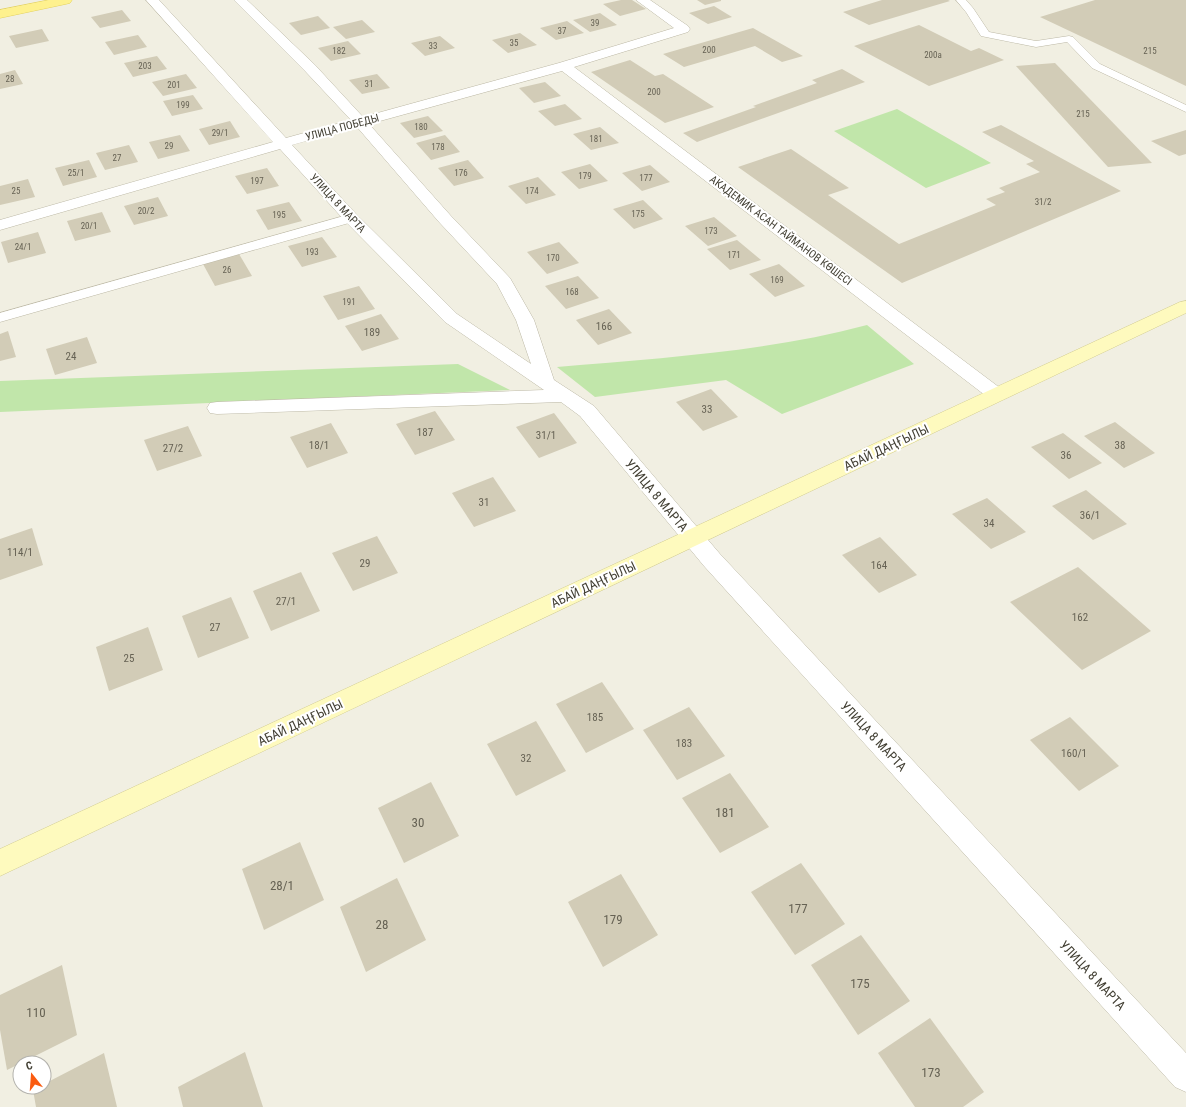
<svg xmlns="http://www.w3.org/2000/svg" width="1186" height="1107" font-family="'Roboto Condensed',sans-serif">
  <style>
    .green { fill: #c1e6aa }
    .building { fill: #d2ccb7 }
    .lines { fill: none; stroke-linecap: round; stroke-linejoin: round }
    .lane-casing { stroke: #bcb8a5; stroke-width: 1 }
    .street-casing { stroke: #bcb8a5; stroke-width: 1 }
    .secondary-casing { stroke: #d2cc91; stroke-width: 1 }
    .primary-casing { stroke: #e3d15e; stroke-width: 1 }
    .lane { fill: #fff; fill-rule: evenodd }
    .street { fill: #fff; fill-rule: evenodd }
    .secondary { fill: #fefabe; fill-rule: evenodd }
    .primary { fill: #fef18e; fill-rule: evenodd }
    .labels { text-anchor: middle; stroke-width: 4; stroke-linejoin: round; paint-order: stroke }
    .far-number-label { font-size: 9px; fill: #666254 }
    .far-street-label { font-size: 11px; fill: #423f33; stroke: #fff }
    .number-label { font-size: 11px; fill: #666254 }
    .street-label { font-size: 13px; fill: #423f33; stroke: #fff }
    .near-number-label { font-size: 13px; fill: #666254 }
  </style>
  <rect width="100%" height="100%" fill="#f1efe2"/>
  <g class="green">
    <path d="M897,109L991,163L926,188L834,131Z"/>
    <path d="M867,325L914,364L782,414L726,380L595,397L557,367C661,358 766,352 867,325Z"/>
    <path d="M458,364L510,390L0,412V381Z"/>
  </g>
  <g class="building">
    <path d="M621,0H632L646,9L620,16L603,4Z"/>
    <path d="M697,0H721V1L705,5Z"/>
    <path d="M882,0H948L950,1L869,25L843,12Z"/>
    <path d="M1095,0H1186V86L1040,17Z"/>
    <path d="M714,6L732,17L708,24L689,13Z"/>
    <path d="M122,10L131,21L100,28L91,17Z"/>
    <path d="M600,13L617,25L590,32L573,20Z"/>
    <path d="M318,16L330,28L301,35L289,23Z"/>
    <path d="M362,20L375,32L346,39L333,27Z"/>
    <path d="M567,21L584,33L556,40L540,28Z"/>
    <path d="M919,25L971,51L979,48L1004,60L929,86L854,46Z"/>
    <path d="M753,28L803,56L782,62L755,46L684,67L663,54Z"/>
    <path d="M42,29L49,41L16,48L9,36Z"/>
    <path d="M520,33L537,45L508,53L492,40Z"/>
    <path d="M138,35L147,47L114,55L105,42Z"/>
    <path d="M440,36L455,48L425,56L411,43Z"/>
    <path d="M348,41L361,54L331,61L318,48Z"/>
    <path d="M157,56L167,69L133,77L124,63Z"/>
    <path d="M630,60L655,76L663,74L714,107L665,123L591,72Z"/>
    <path d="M1055,63L1152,163L1108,167L1016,66Z"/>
    <path d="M842,69L865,82L697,142L683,133L756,107L753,106L817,83L812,80Z"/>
    <path d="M15,70L23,84L0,89V74Z"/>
    <path d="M186,74L197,88L163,96L152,82Z"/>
    <path d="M377,74L390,88L362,94L349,80Z"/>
    <path d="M545,82L561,96L534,103L519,88Z"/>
    <path d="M193,95L203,109L172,116L163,101Z"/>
    <path d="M565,104L582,119L555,126L538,111Z"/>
    <path d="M428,116L443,131L414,138L400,123Z"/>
    <path d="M230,121L240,137L209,145L199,129Z"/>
    <path d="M1001,125L1121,191L902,283L738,167L791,149L849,188L828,195L899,244L996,205L986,199L1005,192L999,188L1040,172L1026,164L1034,161L982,132Z"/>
    <path d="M600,127L619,143L591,150L573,134Z"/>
    <path d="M1186,130V154L1179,156L1151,141Z"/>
    <path d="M180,135L190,151L158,159L149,142Z"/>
    <path d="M445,135L460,152L431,160L416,143Z"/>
    <path d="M129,145L138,162L105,170L96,153Z"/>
    <path d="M89,160L97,177L63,186L55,168Z"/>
    <path d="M468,160L484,178L454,186L438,168Z"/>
    <path d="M590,164L608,181L579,189L561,172Z"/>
    <path d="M650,165L670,182L642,191L622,173Z"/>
    <path d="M267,168L279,186L247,194L235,176Z"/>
    <path d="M538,177L556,195L526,204L508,186Z"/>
    <path d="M28,179L35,197L0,205V186Z"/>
    <path d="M158,197L168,216L134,225L124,206Z"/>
    <path d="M643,200L663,219L634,229L613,209Z"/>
    <path d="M289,202L302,221L268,230L256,210Z"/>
    <path d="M102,212L111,232L75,241L67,221Z"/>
    <path d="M714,217L737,236L708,246L685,226Z"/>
    <path d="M38,232L46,253L8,263L1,242Z"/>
    <path d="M322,237L337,257L302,267L288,246Z"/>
    <path d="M737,240L761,260L730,270L707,249Z"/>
    <path d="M559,242L579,263L547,274L527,252Z"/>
    <path d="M239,254L252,276L215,286L203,264Z"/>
    <path d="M779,264L805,286L775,297L749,274Z"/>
    <path d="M578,276L599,298L566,309L545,286Z"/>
    <path d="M359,286L375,309L338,320L323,296Z"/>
    <path d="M609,309L632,333L598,345L576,320Z"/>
    <path d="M381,314L399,339L362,351L345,326Z"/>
    <path d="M8,331L16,357L0,361V334Z"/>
    <path d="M87,337L97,363L55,375L46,349Z"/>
    <path d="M711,389L738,417L703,431L676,402Z"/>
    <path d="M435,411L455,440L415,455L396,424Z"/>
    <path d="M554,413L577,443L539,458L516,427Z"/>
    <path d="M1115,422L1155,453L1124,468L1084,436Z"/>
    <path d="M331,423L348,453L307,468L290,437Z"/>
    <path d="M188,426L202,456L157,471L144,440Z"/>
    <path d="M1063,433L1102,463L1069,479L1031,447Z"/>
    <path d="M493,477L516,511L474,527L452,493Z"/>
    <path d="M1086,490L1127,524L1093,540L1052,506Z"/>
    <path d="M987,498L1026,532L991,549L952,514Z"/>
    <path d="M32,528L43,565L0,580V539Z"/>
    <path d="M377,536L398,573L353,591L332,553Z"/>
    <path d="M880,537L917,575L879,593L842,555Z"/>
    <path d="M1078,567L1151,631L1082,670L1010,602Z"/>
    <path d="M301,572L320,611L271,631L253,591Z"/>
    <path d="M231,597L249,638L198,658L182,616Z"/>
    <path d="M148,627L163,670L109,691L96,647Z"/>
    <path d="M602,682L634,729L586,753L556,704Z"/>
    <path d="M689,707L725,756L677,780L643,730Z"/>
    <path d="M1070,717L1119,766L1079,791L1030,740Z"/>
    <path d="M536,721L566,771L516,796L487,744Z"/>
    <path d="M730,773L769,827L720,853L682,798Z"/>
    <path d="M431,782L459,836L404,863L378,808Z"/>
    <path d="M300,842L324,900L264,930L242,869Z"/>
    <path d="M801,863L845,924L795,955L751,892Z"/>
    <path d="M621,874L658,935L603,967L568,902Z"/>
    <path d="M397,878L426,940L366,972L340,907Z"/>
    <path d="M861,935L910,1001L858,1035L811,965Z"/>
    <path d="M62,965L77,1035L7,1070L0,1030V995Z"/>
    <path d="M930,1018L984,1092L963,1107H915L878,1053Z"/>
    <path d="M245,1052L263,1107H183L178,1087Z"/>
    <path d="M104,1053L117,1107H36L33,1090L39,1087H44V1084Z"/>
  </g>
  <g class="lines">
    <g class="lane-casing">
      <g id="lane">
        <path d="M956,0H966L973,8L989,32L1036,41L1069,36L1073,37L1100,64L1186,105V112L1092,68L1067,42L1036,47L981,36L966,12Z"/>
        <path d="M351,214L356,215L357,218L356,221L0,322V313Z"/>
      </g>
    </g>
    <g class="street-casing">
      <path id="street" d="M146,0H159L286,138L351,120L305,71L234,0H247L315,65L363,117L559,63L674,28L636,0H650L688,26L690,29L688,32L574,67L1004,391L1007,395L1004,399L997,401L990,399L562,71L369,124L451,216L510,278L534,320L554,380L594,406L720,554L1186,1053V1092L1175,1087L704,566L580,416L561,402L217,414L210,413L207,408L210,403L217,402L544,390L445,322L345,221L280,149L0,230V220L273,142ZM357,127L439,222L497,284L516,320L531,364L457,314L357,215L292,145Z"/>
    </g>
    <g class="secondary-casing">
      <path id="secondary" d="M1186,301V313L0,876V849L1180,302Z"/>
    </g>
    <g class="primary-casing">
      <path id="primary" d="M49,0H72L70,3L66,4L0,18V10Z"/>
    </g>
    <use href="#lane" class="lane"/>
    <use href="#street" class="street"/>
    <use href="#secondary" class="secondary"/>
    <use href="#primary" class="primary"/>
  </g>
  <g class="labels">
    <g class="far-number-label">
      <text x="595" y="26">39</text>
      <text x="562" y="34">37</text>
      <text x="514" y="46">35</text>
      <text x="433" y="49">33</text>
      <text x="709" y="53">200</text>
      <text x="339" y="54">182</text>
      <text x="1150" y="54">215</text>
      <text x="933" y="58">200а</text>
      <text x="145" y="69">203</text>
      <text x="10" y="82">28</text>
      <text x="369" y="87">31</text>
      <text x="174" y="88">201</text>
      <text x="654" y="95">200</text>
      <text x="183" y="108">199</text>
      <text x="1083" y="117">215</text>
      <text x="421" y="130">180</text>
      <text x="220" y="136">29/1</text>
      <text x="596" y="142">181</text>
      <text x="169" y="149">29</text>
      <text x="438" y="150">178</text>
      <text x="117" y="161">27</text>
      <text x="76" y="176">25/1</text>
      <text x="461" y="176">176</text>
      <text x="585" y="179">179</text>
      <text x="646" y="181">177</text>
      <text x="257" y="184">197</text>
      <text x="16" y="194">25</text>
      <text x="532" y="194">174</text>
      <text x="1043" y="205">31/2</text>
      <text x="146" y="214">20/2</text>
      <text x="638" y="217">175</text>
      <text x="279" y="218">195</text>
      <text x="89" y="229">20/1</text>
      <text x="711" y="234">173</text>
      <text x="23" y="250">24/1</text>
      <text x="312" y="255">193</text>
      <text x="734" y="258">171</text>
      <text x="553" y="261">170</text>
      <text x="227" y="273">26</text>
      <text x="777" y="283">169</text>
      <text x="572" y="295">168</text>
      <text x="349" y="305">191</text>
    </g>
    <g class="far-street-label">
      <text transform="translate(342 127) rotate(-15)" y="4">УЛИЦА ПОБЕДЫ</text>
      <text transform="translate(338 203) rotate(47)" y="4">УЛИЦА 8 МАРТА</text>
      <text transform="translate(781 230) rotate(37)" y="4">АКАДЕМИК АСАН ТАЙМАНОВ КӨШЕСІ</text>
    </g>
    <g class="number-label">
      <text x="604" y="330">166</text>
      <text x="372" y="336">189</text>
      <text x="71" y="360">24</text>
      <text x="707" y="413">33</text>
      <text x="425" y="436">187</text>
      <text x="546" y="439">31/1</text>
      <text x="319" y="449">18/1</text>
      <text x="1120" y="449">38</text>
      <text x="173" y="452">27/2</text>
      <text x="1066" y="459">36</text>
      <text x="484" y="506">31</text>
      <text x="1090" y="519">36/1</text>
      <text x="989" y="527">34</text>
      <text x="20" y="556">114/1</text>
      <text x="365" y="567">29</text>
      <text x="879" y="569">164</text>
      <text x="286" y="605">27/1</text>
      <text x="1080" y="621">162</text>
      <text x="215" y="631">27</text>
      <text x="129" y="662">25</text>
      <text x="595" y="721">185</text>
      <text x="684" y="747">183</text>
      <text x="1074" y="757">160/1</text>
      <text x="526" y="762">32</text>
    </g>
    <g class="street-label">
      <text transform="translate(886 447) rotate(-25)" y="5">АБАЙ ДАҢҒЫЛЫ</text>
      <text transform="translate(657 495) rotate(50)" y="5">УЛИЦА 8 МАРТА</text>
      <text transform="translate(593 584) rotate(-25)" y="5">АБАЙ ДАҢҒЫЛЫ</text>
      <text transform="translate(300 722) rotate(-25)" y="5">АБАЙ ДАҢҒЫЛЫ</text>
      <text transform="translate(874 736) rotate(47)" y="5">УЛИЦА 8 МАРТА</text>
      <text transform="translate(1093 975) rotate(47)" y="5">УЛИЦА 8 МАРТА</text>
    </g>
    <g class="near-number-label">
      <text x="725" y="817">181</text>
      <text x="418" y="827">30</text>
      <text x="282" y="890">28/1</text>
      <text x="798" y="913">177</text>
      <text x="613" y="924">179</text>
      <text x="382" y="929">28</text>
      <text x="860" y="988">175</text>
      <text x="36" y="1017">110</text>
      <text x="931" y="1077">173</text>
    </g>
  </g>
  <g transform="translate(32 1075) rotate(343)"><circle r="19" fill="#ffffff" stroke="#b3b2ad"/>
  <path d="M0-3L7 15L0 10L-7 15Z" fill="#fa5b10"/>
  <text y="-6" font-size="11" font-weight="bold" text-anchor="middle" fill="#423f33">С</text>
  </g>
</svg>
